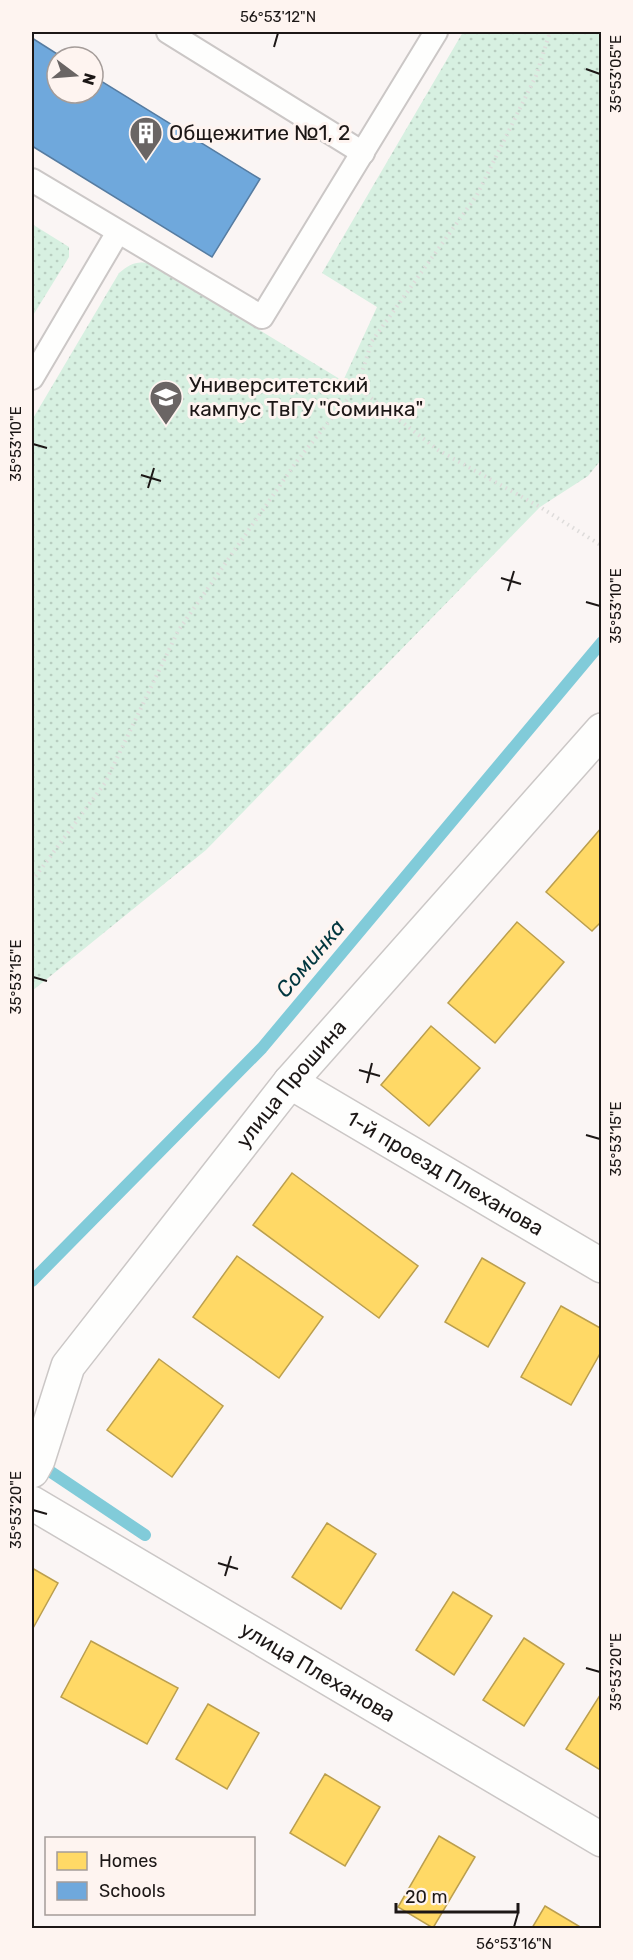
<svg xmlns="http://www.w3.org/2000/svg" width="633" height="1960" font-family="Rubik,sans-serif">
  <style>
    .grass { fill: url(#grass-dots) }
    .homes { fill: #ffd966; stroke: #bb9f4e; stroke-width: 1.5 }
    .schools { fill: #6fa8dc; stroke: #567ca1; stroke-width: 1.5 }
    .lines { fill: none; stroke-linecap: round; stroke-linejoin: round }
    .stream { stroke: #81cbd9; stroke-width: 12 }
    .service-casing { stroke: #cbc7c6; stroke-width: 26 }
    .minor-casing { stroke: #cbc7c6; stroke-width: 36 }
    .path { stroke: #dedcdb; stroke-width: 4; stroke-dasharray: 1.5 4.5; stroke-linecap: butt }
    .service { stroke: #fefefd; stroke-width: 22 }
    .minor { stroke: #fefefd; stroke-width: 33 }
    .ticks { fill: none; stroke: #1c1716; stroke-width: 2 }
    .labels { text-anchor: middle; stroke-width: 6; stroke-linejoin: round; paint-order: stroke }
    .poi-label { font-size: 21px; fill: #1c1716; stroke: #fef4f0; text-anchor: start }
    .street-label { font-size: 21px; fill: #1c1716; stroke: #fef4f0 }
    .water-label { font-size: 22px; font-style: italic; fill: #01363e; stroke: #fef4f0 }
    .neatline { fill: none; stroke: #1c1716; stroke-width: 2 }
    .ticks-label { font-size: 15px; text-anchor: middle; fill: #1c1716 }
  </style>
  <defs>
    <pattern id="grass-dots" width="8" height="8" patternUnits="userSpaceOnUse" patternTransform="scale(1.5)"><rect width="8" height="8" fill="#d7f0e1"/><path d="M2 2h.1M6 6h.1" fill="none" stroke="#b8cdc0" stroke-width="1.8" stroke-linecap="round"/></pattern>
  </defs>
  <rect width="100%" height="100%" fill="#faf5f4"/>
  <g class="grass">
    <path d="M463,32H601V460L588,476L540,507L206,850L32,991V420L119,273C130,264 137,260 151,264L343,381L377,307L322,273Z"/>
    <path d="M32,224L69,247V257L32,317Z"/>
  </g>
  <g class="homes">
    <path d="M602,827V921L592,931L546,892Z"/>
    <path d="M517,922L564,962L495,1043L448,1003Z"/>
    <path d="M431,1026L480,1068L429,1126L381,1085Z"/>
    <path d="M292,1173L418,1266L379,1318L253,1225Z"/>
    <path d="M237,1256L323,1317L279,1378L193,1317Z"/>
    <path d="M482,1258L525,1283L488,1347L445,1322Z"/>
    <path d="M561,1306L602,1329V1350L571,1405L521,1377Z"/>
    <path d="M159,1359L223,1406L172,1477L107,1430Z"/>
    <path d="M327,1523L376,1554L341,1609L292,1577Z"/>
    <path d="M32,1568L58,1583L32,1630Z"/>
    <path d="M453,1592L492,1616L454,1675L416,1650Z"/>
    <path d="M524,1638L564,1664L524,1726L483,1700Z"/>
    <path d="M91,1641L178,1688L147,1744L61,1697Z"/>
    <path d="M602,1692V1771L566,1749Z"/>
    <path d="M208,1704L259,1733L227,1789L176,1759Z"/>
    <path d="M325,1774L380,1807L345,1866L290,1833Z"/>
    <path d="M439,1836L475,1857L433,1928L398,1907Z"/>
    <path d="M545,1906L582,1928H532Z"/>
  </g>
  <path class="schools" d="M32,38L62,57H57V93H93V76L260,179L212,257L32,146Z"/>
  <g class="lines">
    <g class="stream">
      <path d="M32,1281L262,1048L602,642"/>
      <path d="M45,1468L145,1535"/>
    </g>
    <g class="service-casing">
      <g id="service">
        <path d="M168,32L363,153"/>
        <path d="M32,180L262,317L436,32"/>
        <path d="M32,378L118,232"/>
      </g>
    </g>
    <g class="minor-casing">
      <g id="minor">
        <path id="s1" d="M290,1082L602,1266"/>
        <path id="s2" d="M32,1471L38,1460L68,1366L290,1082L602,730"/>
        <path id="s3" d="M32,1503L602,1840"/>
      </g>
    </g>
    <g class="path">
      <path d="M357,387L438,450L540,507L602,546"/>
      <path d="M32,881L105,783L178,631L297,461L357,387L372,341L477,195L536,76L550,32"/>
    </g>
    <use href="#service" class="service"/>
    <use href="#minor" class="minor"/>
  </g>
  <path class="ticks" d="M274,47L278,33M586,69L600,74M33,444L47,448M141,475L161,481M148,488L154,468M501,578L521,584M508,591L514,571M586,602L600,606M33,977L47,981M359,1070L380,1076M367,1083L372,1063M586,1135L600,1139M33,1510L47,1514M218,1563L238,1569M225,1576L231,1556M586,1668L600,1672M514,1927L518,1913"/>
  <defs>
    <g id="building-pin" transform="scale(1.725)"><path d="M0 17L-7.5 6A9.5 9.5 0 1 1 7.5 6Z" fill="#6a6564" stroke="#fef4f0"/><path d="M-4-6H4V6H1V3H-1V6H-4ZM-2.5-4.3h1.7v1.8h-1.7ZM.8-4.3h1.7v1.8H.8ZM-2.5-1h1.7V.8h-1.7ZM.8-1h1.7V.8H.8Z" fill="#fff"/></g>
    <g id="university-pin" transform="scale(1.725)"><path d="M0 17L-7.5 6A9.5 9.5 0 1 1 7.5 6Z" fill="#6a6564" stroke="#fef4f0"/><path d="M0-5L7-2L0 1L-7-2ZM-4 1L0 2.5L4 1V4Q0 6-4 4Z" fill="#fff"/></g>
  </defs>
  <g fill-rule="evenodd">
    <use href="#building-pin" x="146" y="133"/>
    <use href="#university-pin" x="166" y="397"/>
  </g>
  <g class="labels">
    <g class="poi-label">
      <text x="169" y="140">Общежитие №1, 2</text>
      <text x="189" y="392">Университетский<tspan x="189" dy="24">кампус ТвГУ "Соминка"</tspan></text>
    </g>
    <g class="street-label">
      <text dy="7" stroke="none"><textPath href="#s2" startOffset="471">улица Прошина</textPath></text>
      <text dy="7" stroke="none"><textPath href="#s1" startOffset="180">1-й проезд Плеханова</textPath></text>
      <text dy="7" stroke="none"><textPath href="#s3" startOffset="332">улица Плеханова</textPath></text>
    </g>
    <g class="water-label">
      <text transform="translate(310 958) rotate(-50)" y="8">Соминка</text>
    </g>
  </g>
  <rect width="633" height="1960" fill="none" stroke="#fef4f0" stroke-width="66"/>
  <rect x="45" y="1837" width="210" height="78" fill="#fef4f0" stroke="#a49c99" stroke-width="1.5"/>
  <rect x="57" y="1852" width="30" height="18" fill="#ffd966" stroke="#a49c99" stroke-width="1.5"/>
  <text x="99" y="1867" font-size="18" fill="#1c1716">Homes</text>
  <rect x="57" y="1882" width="30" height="18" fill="#6fa8dc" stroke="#a49c99" stroke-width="1.5"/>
  <text x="99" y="1897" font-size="18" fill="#1c1716">Schools</text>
  <g transform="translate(75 75) rotate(106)"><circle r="28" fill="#fef4f0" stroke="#a49c99" stroke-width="1.5"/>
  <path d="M0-4.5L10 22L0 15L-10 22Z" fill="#6a6564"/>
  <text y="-9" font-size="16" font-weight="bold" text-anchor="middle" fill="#1c1716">N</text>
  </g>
  <path d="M396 1903v9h122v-9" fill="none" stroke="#1c1716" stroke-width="3"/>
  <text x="405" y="1903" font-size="18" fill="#1c1716" stroke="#fef4f0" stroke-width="4.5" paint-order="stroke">20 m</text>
  <rect x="33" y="33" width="567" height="1894" class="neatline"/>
  <g class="ticks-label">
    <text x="278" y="22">56°53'12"N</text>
    <text transform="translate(616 74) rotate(-90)" y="5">35°53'05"E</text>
    <text transform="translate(16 444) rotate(-90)" y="5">35°53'10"E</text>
    <text transform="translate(616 606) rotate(-90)" y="5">35°53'10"E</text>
    <text transform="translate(16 977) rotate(-90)" y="5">35°53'15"E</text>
    <text transform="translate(616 1139) rotate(-90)" y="5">35°53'15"E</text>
    <text transform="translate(16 1510) rotate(-90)" y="5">35°53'20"E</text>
    <text transform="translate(616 1672) rotate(-90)" y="5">35°53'20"E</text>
    <text x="514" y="1949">56°53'16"N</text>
  </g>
</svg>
